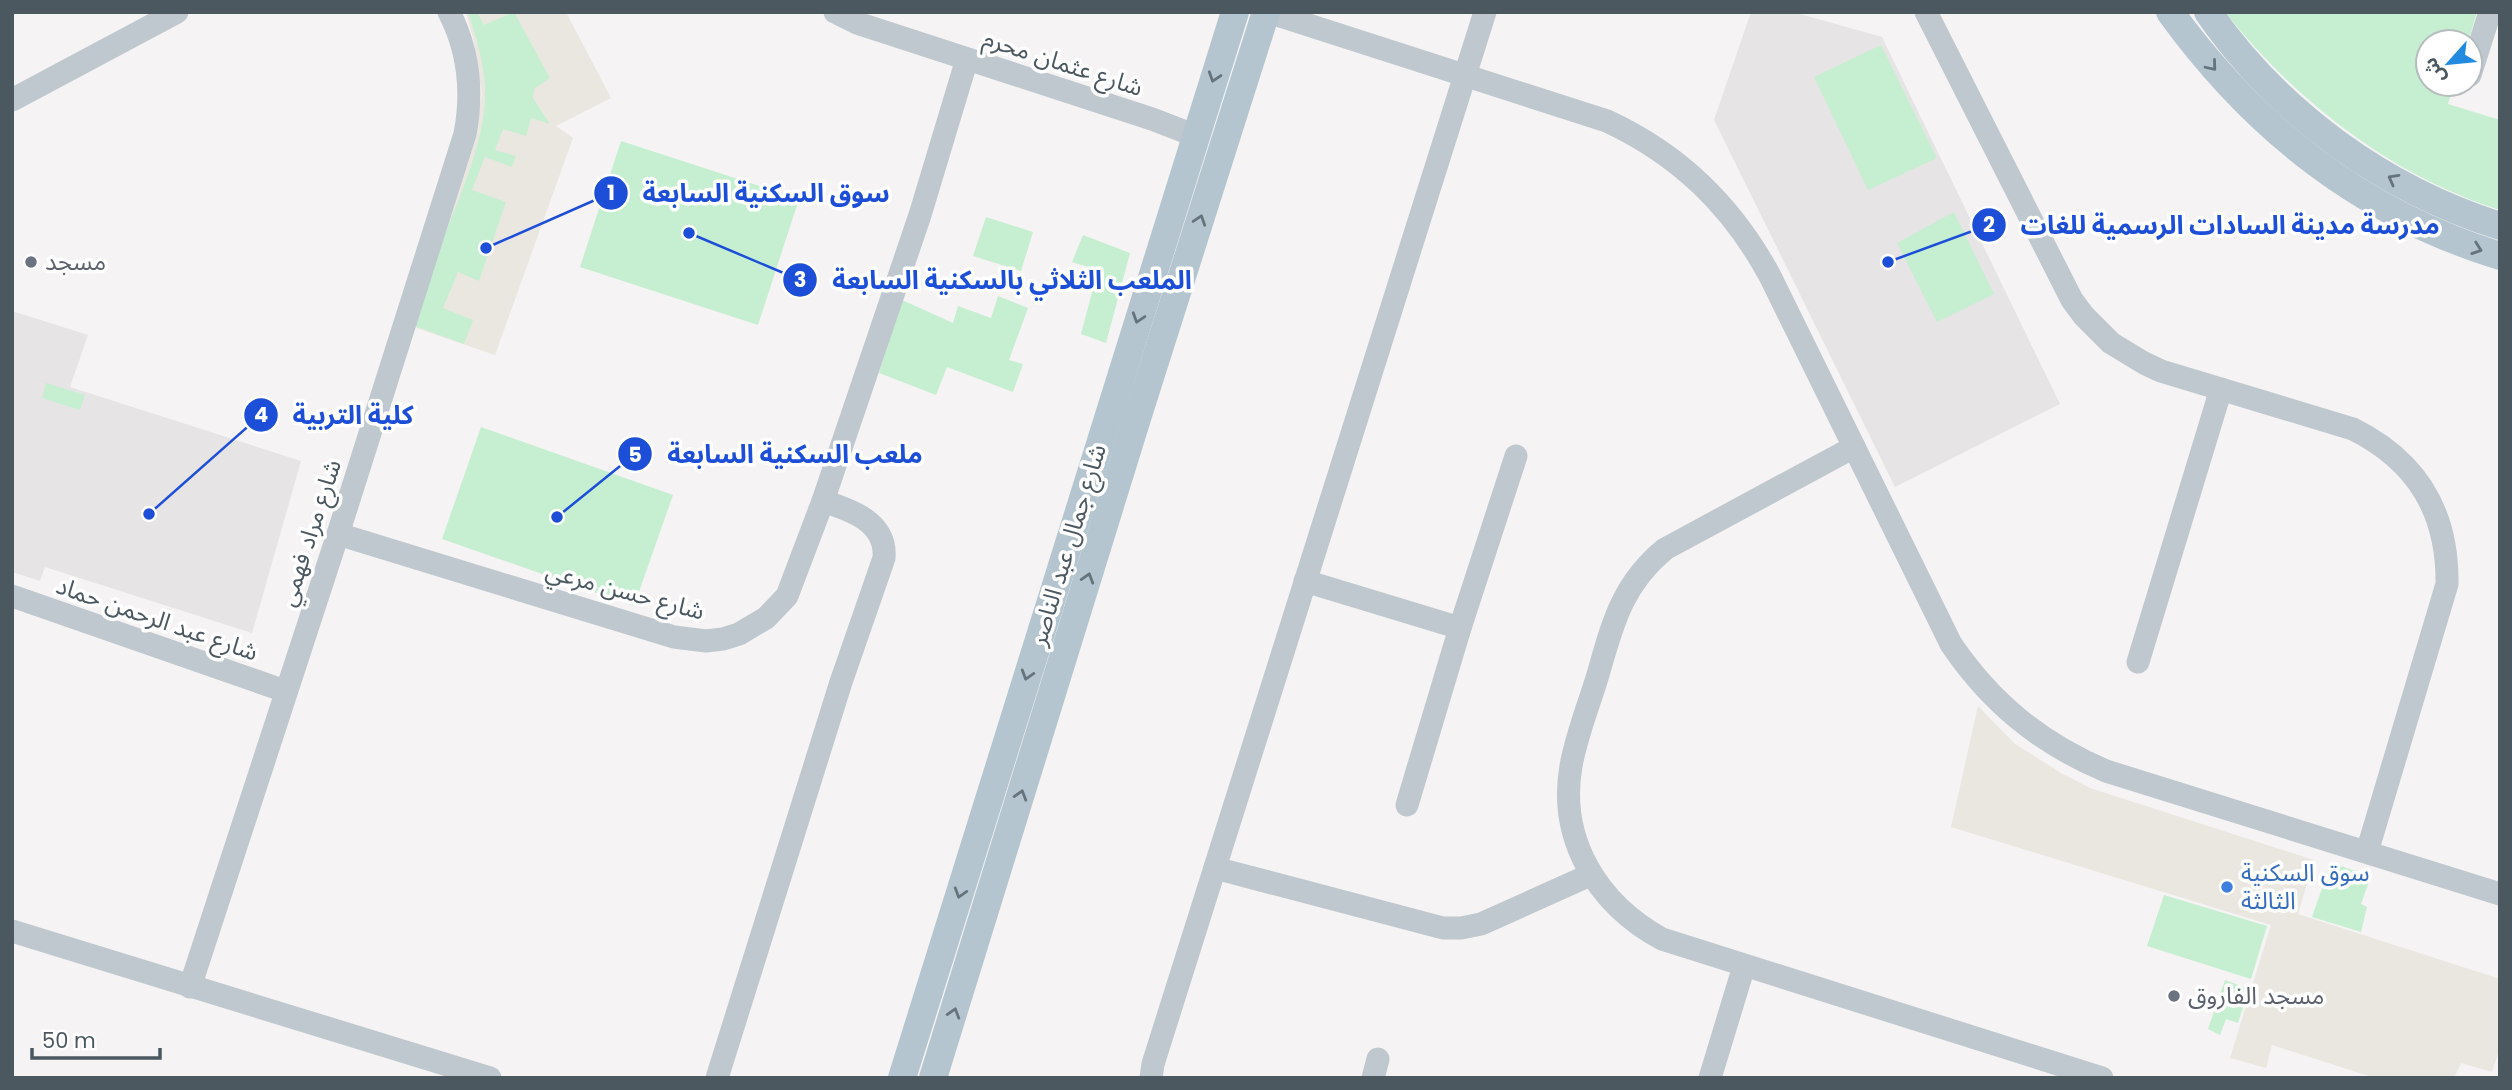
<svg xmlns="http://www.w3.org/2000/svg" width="2512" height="1090" font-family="Poppins,'Noto Sans Arabic',sans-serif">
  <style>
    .commercial { fill: #eae7e1 }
    .education { fill: #e6e4e5 }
    .green { fill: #c5efd0 }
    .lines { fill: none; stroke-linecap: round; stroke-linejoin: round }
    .minor { stroke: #bfc8ce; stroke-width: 23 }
    .major { stroke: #b4c5cf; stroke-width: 28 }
    .oneway { stroke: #65737c }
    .worship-dot { fill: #6b7280; stroke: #fff; stroke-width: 2.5 }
    .shop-dot { fill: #3f7fe0; stroke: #fff; stroke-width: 2.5 }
    .labels { text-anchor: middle; stroke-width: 7; stroke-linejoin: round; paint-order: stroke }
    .street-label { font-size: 24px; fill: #4b5860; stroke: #fff }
    .worship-label { font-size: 24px; fill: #5b616d; stroke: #fff; text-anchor: start }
    .shop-label { font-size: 24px; fill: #366cbe; stroke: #fff; text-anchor: start }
    .leader { fill: none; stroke: #1d4ed8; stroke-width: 2.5 }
    .callout-dot { fill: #1d4ed8; stroke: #fff; stroke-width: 2.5 }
    .mark-label { font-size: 21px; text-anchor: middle; font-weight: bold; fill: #fff }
    .callout-label { font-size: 26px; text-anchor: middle; font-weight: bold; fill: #1d4ed8; stroke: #fff; stroke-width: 7; stroke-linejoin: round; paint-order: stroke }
  </style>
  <rect width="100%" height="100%" fill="#f5f3f3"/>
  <g class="commercial">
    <path d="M466,12H566L611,98L556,126L573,138L495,355L410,326L474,144L482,94L474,42Z"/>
    <path d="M1978,706L2015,744L2061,773L2090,788L2314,860L2298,914L2500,979V1047L2492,1072L2461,1063L2454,1078H2375L2272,1045L2266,1068L2230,1058L2271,925L1951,827Z"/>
  </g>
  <g class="education">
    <path d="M1751,12H1793L1882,37L2060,404L1895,487L1714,120Z"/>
    <path d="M12,311L88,335L70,387L301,461L252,633L45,567L40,581L12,572Z"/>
  </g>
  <g class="green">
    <path d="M468,12H477L484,25L514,12L550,78L534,89L533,98L550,124L531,118L526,136L503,129L495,150L516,156L512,167L485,157L472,190L506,202L479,281L458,272L443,308L473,320L464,344L412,325C423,295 433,264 445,234C462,191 488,132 485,85C483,60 476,36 468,12Z"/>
    <path d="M2225,12H2477L2468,42H2428V84H2454L2448,104L2500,120V210C2390,175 2296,101 2225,12Z"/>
    <path d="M1881,45L1937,158L1868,190L1814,77Z"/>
    <path d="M621,141L799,199L758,325L580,267Z"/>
    <path d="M1954,212L1994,294L1937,322L1897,243Z"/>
    <path d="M986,217L1033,232L1021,271L973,256Z"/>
    <path d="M1083,235L1130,253L1106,343L1081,334L1098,270L1072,262Z"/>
    <path d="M998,296L1028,308L1009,360L1023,364L1013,392L947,367L936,395L879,373L902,300L953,323L958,306L991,318Z"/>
    <path d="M46,383L85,395L80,410L42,398Z"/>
    <path d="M481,427L673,495L634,606L442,539Z"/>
    <path d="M2331,863L2371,876L2361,904L2367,907L2361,932L2312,917Z"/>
    <path d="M2164,895L2267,926L2251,979L2147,946Z"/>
    <path d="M2225,980L2249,989L2238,1023L2226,1019L2220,1035L2208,1029Z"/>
  </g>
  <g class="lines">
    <g class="minor">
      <path d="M835,12L857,23L1152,119L1196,136"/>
      <path d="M1268,12L1607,121C1680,155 1732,206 1770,276L1951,644C1991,703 2040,743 2106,771L2500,894"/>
      <path d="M1926,12L2072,300L2084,316L2111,343L2144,363L2161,371L2353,429C2417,461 2448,512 2447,584L2367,852"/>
      <path d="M2470,75L2490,12"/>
      <path d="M12,100L177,12"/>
      <path d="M1854,447L1665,549C1621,585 1612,626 1597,678C1588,707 1576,737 1571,766C1558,840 1598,904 1662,939L2102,1078"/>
      <path d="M338,534L674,637L706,641L723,639L739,634L766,618L787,596L823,501L920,215L967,59"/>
      <path d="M1305,581L1460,628"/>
      <path d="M12,596L285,691"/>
      <path d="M2138,662L2221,389"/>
      <path d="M1407,805L1460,628L1516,456"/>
      <path d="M1215,868L1443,928H1461L1481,924L1590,875"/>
      <path d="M12,931L490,1078"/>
      <path d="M190,987L338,534L465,134C473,92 469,51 449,12"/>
      <path d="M717,1078L841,682L884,558C887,522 851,510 823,501"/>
      <path d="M1151,1078L1153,1064L1485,12"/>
      <path d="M1373,1078L1378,1059"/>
      <path d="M1710,1078L1744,966"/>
    </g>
    <g class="major">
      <path d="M2170,12C2255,129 2361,213 2500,256"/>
      <path d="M2208,12C2278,113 2383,189 2500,226"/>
      <path d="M902,1078L1235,12"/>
      <path d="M933,1078L1138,415L1266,12"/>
    </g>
  </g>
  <defs><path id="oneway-chevron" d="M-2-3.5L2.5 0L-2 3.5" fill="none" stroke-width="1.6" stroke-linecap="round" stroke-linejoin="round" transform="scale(1.75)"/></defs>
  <g class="oneway">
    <use href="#oneway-chevron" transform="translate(2212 66) rotate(50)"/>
    <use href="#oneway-chevron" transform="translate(1214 77) rotate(108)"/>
    <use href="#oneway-chevron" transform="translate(2393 179) rotate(-151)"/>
    <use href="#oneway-chevron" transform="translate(1200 220) rotate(-72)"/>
    <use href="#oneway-chevron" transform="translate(2477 249) rotate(19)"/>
    <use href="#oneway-chevron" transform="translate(1138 318) rotate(108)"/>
    <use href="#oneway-chevron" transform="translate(1088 578) rotate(-73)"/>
    <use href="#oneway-chevron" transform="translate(1027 675) rotate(107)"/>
    <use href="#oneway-chevron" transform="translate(1021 795) rotate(-73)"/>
    <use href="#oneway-chevron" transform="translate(960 893) rotate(107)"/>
    <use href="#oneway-chevron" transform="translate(954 1013) rotate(-73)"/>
  </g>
  <g class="worship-dot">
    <circle cx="31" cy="262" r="7"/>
    <circle cx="2174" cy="996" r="7"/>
  </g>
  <circle class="shop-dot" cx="2227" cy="887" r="7"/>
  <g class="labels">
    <g class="street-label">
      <text transform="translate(1063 63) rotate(18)" y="8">شارع عثمان محرم</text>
      <text transform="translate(310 533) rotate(-72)" y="8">شارع مراد فهمي</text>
      <text transform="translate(1068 545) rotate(-73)" y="8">شارع جمال عبد الناصر</text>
      <text transform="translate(625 591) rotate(15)" y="8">شارع حسن مرعي</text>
      <text transform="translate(157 619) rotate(19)" y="8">شارع عبد الرحمن حماد</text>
    </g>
    <g class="worship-label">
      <text x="45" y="270">مسجد</text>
      <text x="2188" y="1004">مسجد الفاروق</text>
    </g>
    <g class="shop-label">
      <text x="2241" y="881">سوق السكنية<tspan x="2241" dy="28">الثالثة</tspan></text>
    </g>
  </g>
  <path class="leader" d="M486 248L611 193M1888 262L1989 225M689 233L800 280M149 514L261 415M557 517L635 454"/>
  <g class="callout-dot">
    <circle cx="486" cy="248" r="7"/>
    <circle cx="1888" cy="262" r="7"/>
    <circle cx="689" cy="233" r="7"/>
    <circle cx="149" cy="514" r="7"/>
    <circle cx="557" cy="517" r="7"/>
    <circle cx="611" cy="193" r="18"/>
    <circle cx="1989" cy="225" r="18"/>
    <circle cx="800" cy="280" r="18"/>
    <circle cx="261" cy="415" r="18"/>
    <circle cx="635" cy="454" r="18"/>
  </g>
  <g class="mark-label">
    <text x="611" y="200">1</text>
    <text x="1989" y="232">2</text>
    <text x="800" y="287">3</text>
    <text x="261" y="422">4</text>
    <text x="635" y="462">5</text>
  </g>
  <g class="callout-label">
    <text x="766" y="202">سوق السكنية السابعة</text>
    <text x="2230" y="234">مدرسة مدينة السادات الرسمية للغات</text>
    <text x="1012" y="289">الملعب الثلاثي بالسكنية السابعة</text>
    <text x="353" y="424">كلية التربية</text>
    <text x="795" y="463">ملعب السكنية السابعة</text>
  </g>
  <rect width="2512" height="1090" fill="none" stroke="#4b5860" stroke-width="28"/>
  <g transform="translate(2449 63) rotate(243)"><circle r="33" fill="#ffffff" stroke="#b7bcbf" stroke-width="2"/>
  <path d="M0-5L12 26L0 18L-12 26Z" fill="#238bdf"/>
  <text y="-10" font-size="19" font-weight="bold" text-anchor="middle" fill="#4b5860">ش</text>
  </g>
  <path d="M32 1048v10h128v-10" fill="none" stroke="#4b5860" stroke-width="3.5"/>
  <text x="42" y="1048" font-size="21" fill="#4b5860" stroke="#ffffff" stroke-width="5" paint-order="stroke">50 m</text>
</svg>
